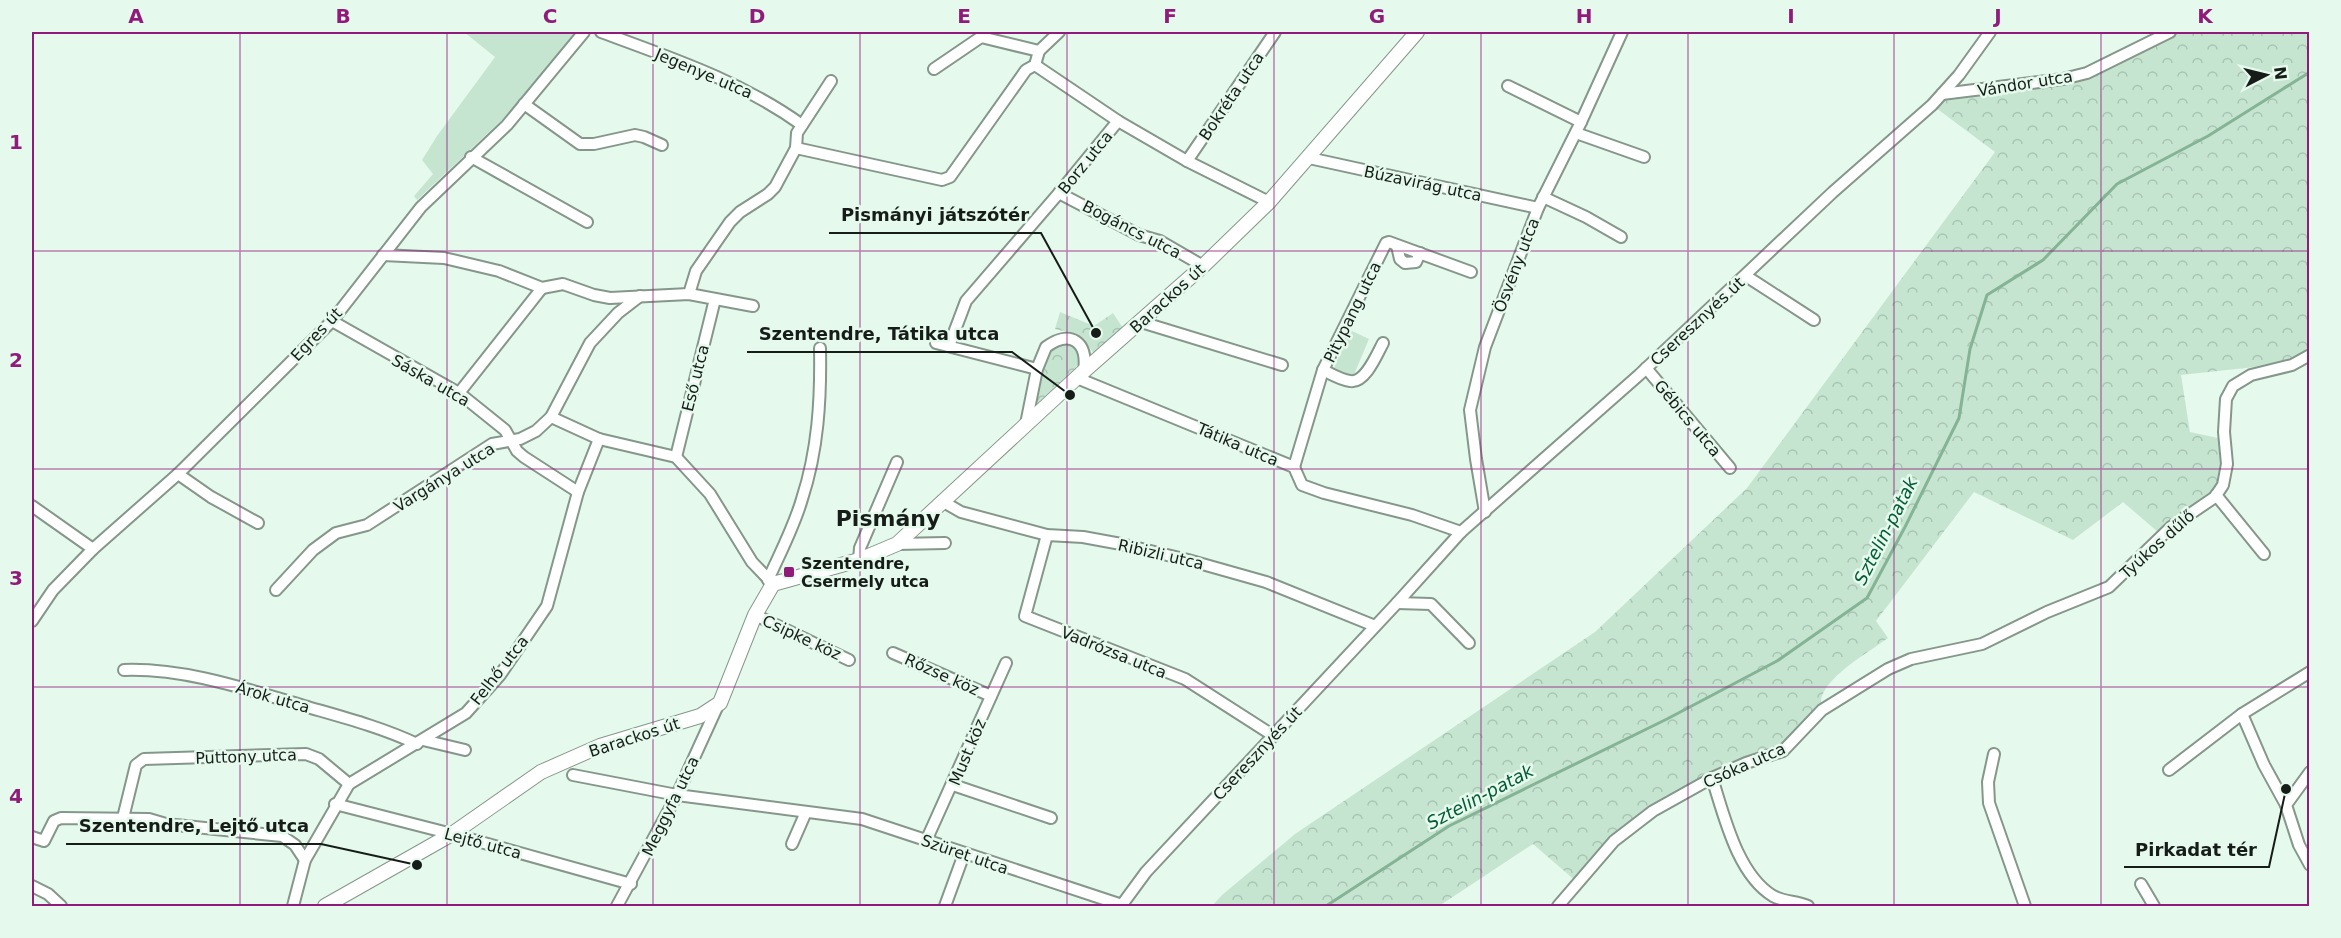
<svg xmlns="http://www.w3.org/2000/svg" width="2341" height="938" font-family="'DejaVu Sans',sans-serif">
  <style>
    .green { fill: #c6e5d1 }
    .forest { fill: url(#forest-crowns) }
    .lines { fill: none; stroke-linecap: round; stroke-linejoin: round }
    .stream { stroke: #84b395; stroke-width: 3 }
    .minor-casing { stroke: #85978b; stroke-width: 14 }
    .tertiary-casing { stroke: #85978b; stroke-width: 16 }
    .minor { stroke: #fff; stroke-width: 10 }
    .tertiary { stroke: #fff; stroke-width: 14 }
    .grid { fill: none; stroke: #901b7a; stroke-width: 1.5; stroke-opacity: 0.55 }
    .poi-dot { fill: #901b7a; stroke: #e6f9ed; stroke-width: 2 }
    .labels { text-anchor: middle; stroke-width: 5; stroke-linejoin: round; paint-order: stroke }
    .street-label { font-size: 16px; fill: #161d19; stroke: #e6f9ed }
    .poi-label { font-size: 16px; font-weight: bold; fill: #161d19; stroke: #e6f9ed; text-anchor: start }
    .water-label { font-size: 18px; font-style: italic; fill: #065a36; stroke: #e6f9ed }
    .district-label { font-size: 22px; font-weight: bold; fill: #161d19; stroke: #e6f9ed }
    .leader { fill: none; stroke: #161d19; stroke-width: 2 }
    .callout-dot { fill: #161d19; stroke: #e6f9ed; stroke-width: 2 }
    .callout-label { font-size: 18px; text-anchor: middle; font-weight: bold; fill: #161d19; stroke: #e6f9ed; stroke-width: 5; stroke-linejoin: round; paint-order: stroke }
    .neatline { fill: none; stroke: #901b7a; stroke-width: 2 }
    .grid-label { font-size: 20px; text-anchor: middle; font-weight: bold; fill: #901b7a }
  </style>
  <defs>
    <pattern id="forest-crowns" width="20" height="18" patternUnits="userSpaceOnUse" patternTransform="scale(1.5)"><rect width="20" height="18" fill="#c6e5d1"/><path d="M2 6a3 3 0 1 1 6 0M12 15a3 3 0 1 1 6 0" fill="none" stroke="#a9c4b3"/></pattern>
  </defs>
  <rect width="100%" height="100%" fill="#e6f9ed"/>
  <g class="green">
    <path d="M464,32H578L521,102L417,200L414,196L433,174L422,160L437,136L495,57Z"/>
    <path d="M1350,330L1369,339L1353,377L1334,368Z"/>
  </g>
  <g class="forest">
    <path d="M2170,32H2309V348L2293,359L2255,367L2181,375L2190,432L2218,438L2222,468L2219,488L2158,532L2123,502L2073,540L1974,492L1876,621L1888,638C1869,652 1830,674 1822,696C1820,700 1822,706 1822,710L1794,742L1712,778L1614,841L1578,883L1533,844L1439,906H1212L1222,895L1295,834L1595,632L1747,488L1995,152L1932,105L1942,94L2064,79Z"/>
    <path d="M1060,312L1094,326L1113,313L1125,331L1096,356C1082,337 1077,335 1055,329Z"/>
    <path d="M1066,342C1079,347 1083,357 1075,369L1032,408L1042,364L1049,349Z"/>
  </g>
  <g class="lines">
    <path class="stream" d="M1326,906L1449,826L1667,719L1777,661L1867,598L1905,527L1959,418L1970,349L1987,295L2043,260L2117,184L2208,136L2310,72"/>
    <g class="minor-casing">
      <g id="minor">
        <path d="M601,32C671,58 741,81 802,125"/>
        <path d="M934,69L981,37L1039,51"/>
        <path d="M1508,86L1581,122"/>
        <path d="M1942,94L2063,79L2087,73L2170,32"/>
        <path d="M524,104L580,144H594L635,135L644,137L662,145"/>
        <path d="M1118,121L1187,161L1269,202"/>
        <path d="M1576,133L1644,157"/>
        <path d="M796,148L942,180L950,177L1026,70L1035,65L1039,51L1059,32"/>
        <path d="M471,157L587,222"/>
        <path d="M1309,158L1538,208"/>
        <path d="M1187,161L1275,32"/>
        <path d="M1059,193L1139,235L1160,241L1203,266"/>
        <path d="M1543,197L1586,217L1621,237"/>
        <path d="M1397,246L1400,259L1405,263L1416,262L1420,253"/>
        <path d="M383,255L444,258L499,271L542,288L563,284L594,295L610,298L689,294L753,306"/>
        <path d="M1746,276L1814,320"/>
        <path d="M689,294L696,271L730,222L740,212L768,194L775,187L796,148L797,133L831,81"/>
        <path d="M332,321L459,393L505,430L517,451L524,457L578,492"/>
        <path d="M1141,322L1282,365"/>
        <path d="M936,343L1037,369"/>
        <path d="M949,346L966,301L1059,193L1118,121L1035,65"/>
        <path d="M1646,368L1730,468"/>
        <path d="M1323,370C1331,374 1341,380 1350,381C1365,384 1377,354 1383,343"/>
        <path d="M1077,378L1294,467L1302,485L1324,493L1412,515L1461,532"/>
        <path d="M459,393L542,288"/>
        <path d="M551,417L599,439L676,457L710,494L752,562L773,584"/>
        <path d="M1026,424L1037,369L1046,347C1071,329 1088,342 1084,371"/>
        <path d="M676,457L715,299"/>
        <path d="M1294,467L1323,370L1386,243L1389,242L1471,272"/>
        <path d="M178,474L211,497L258,523"/>
        <path d="M2216,495L2264,554"/>
        <path d="M942,501L961,512L1047,535L1083,537L1121,544L1188,560L1266,582L1375,626"/>
        <path d="M32,506L93,549"/>
        <path d="M1485,512L1476,459L1470,410L1485,347L1538,208L1581,122L1622,32"/>
        <path d="M1047,535L1025,616L1185,679L1274,736"/>
        <path d="M897,544L945,543"/>
        <path d="M859,560L860,548L897,462"/>
        <path d="M768,580C780,553 794,527 802,499C818,450 821,400 820,348"/>
        <path d="M276,590L313,550L336,533L367,525L492,444L520,439L536,431L551,417L590,343L618,313L640,296"/>
        <path d="M1397,603L1431,604L1469,643"/>
        <path d="M755,615L849,660"/>
        <path d="M32,621L53,590L93,549L178,474L332,321L421,207L507,125L584,32"/>
        <path d="M893,653L991,696"/>
        <path d="M124,670C185,668 246,689 304,706C342,717 381,727 417,744"/>
        <path d="M2242,714L2264,765L2286,805"/>
        <path d="M423,740L465,750"/>
        <path d="M1994,754L1988,782L1989,803L2025,906"/>
        <path d="M2169,770L2242,714L2310,672"/>
        <path d="M2310,772L2286,805L2299,845L2310,865"/>
        <path d="M573,775L677,795L862,819L1122,905"/>
        <path d="M1712,778C1724,815 1737,874 1773,896C1784,902 1796,901 1808,906"/>
        <path d="M953,785L1051,818"/>
        <path d="M335,804L452,834L631,884"/>
        <path d="M123,818L136,765L144,759L306,754L319,759L349,784"/>
        <path d="M32,837L44,841L54,821L61,818L149,819L166,824L282,836L295,845L305,860"/>
        <path d="M926,841L1006,663"/>
        <path d="M792,844L806,812"/>
        <path d="M2141,884L2154,906"/>
        <path d="M32,886L48,894L61,906"/>
        <path d="M293,906L305,860L349,784L466,713L500,675L547,606L578,492L599,439"/>
        <path d="M617,906L677,795L719,703"/>
        <path d="M945,906L964,854"/>
        <path d="M1121,906L1146,872L1397,603L1461,532L1639,375L1833,192L1932,105L1959,75L1990,32"/>
        <path d="M1558,906L1614,841L1653,811L1712,778L1746,763L1783,751L1822,710L1888,669L1911,659L1982,644L2047,612L2109,587L2171,527L2215,497L2223,485L2227,464L2224,432L2226,399L2233,386L2251,375L2292,365L2310,355"/>
      </g>
    </g>
    <g class="tertiary-casing">
      <path id="tertiary" d="M325,906L452,834L541,772L600,746L700,716L720,703L755,615L773,584L859,560L897,544L1084,371L1203,266L1269,202L1417,32"/>
    </g>
    <use href="#minor" class="minor"/>
    <use href="#tertiary" class="tertiary"/>
  </g>
  <path class="grid" d="M240,32V906M447,32V906M653,32V906M860,32V906M1067,32V906M1274,32V906M1481,32V906M1688,32V906M1894,32V906M2101,32V906M32,251H2310M32,469H2310M32,687H2310"/>
  <rect class="poi-dot" x="783" y="566" width="12" height="12" rx="3"/>
  <g class="labels">
    <g class="street-label">
      <text transform="translate(704 73) rotate(23)" y="6">Jegenye utca</text>
      <text transform="translate(2025 83) rotate(-9)" y="6">Vándor utca</text>
      <text transform="translate(1231 96) rotate(-56)" y="6">Bokréta utca</text>
      <text transform="translate(1085 162) rotate(-51)" y="6">Borz utca</text>
      <text transform="translate(1423 183) rotate(12)" y="6">Búzavirág utca</text>
      <text transform="translate(1132 229) rotate(27)" y="6">Bogáncs utca</text>
      <text transform="translate(1516 265) rotate(-69)" y="6">Ösvény utca</text>
      <text transform="translate(1167 298) rotate(-42)" y="6">Barackos út</text>
      <text transform="translate(1352 312) rotate(-64)" y="6">Pitypang utca</text>
      <text transform="translate(1697 321) rotate(-43)" y="6">Cseresznyés út</text>
      <text transform="translate(316 334) rotate(-47)" y="6">Egres út</text>
      <text transform="translate(695 378) rotate(-76)" y="6">Eső utca</text>
      <text transform="translate(431 380) rotate(30)" y="6">Sáska utca</text>
      <text transform="translate(1688 418) rotate(50)" y="6">Gébics utca</text>
      <text transform="translate(1238 444) rotate(23)" y="6">Tátika utca</text>
      <text transform="translate(444 477) rotate(-32)" y="6">Vargánya utca</text>
      <text transform="translate(2157 544) rotate(-42)" y="6">Tyúkos dűlő</text>
      <text transform="translate(1161 554) rotate(13)" y="6">Ribizli utca</text>
      <text transform="translate(802 637) rotate(25)" y="6">Csipke köz</text>
      <text transform="translate(1114 652) rotate(22)" y="6">Vadrózsa utca</text>
      <text transform="translate(499 670) rotate(-52)" y="6">Felhő utca</text>
      <text transform="translate(942 674) rotate(24)" y="6">Rőzse köz</text>
      <text transform="translate(273 697) rotate(16)" y="6">Árok utca</text>
      <text transform="translate(634 737) rotate(-18)" y="6">Barackos út</text>
      <text transform="translate(967 752) rotate(-67)" y="6">Must köz</text>
      <text transform="translate(1257 753) rotate(-47)" y="6">Cseresznyés út</text>
      <text transform="translate(246 756) rotate(-2)" y="6">Puttony utca</text>
      <text transform="translate(1744 765) rotate(-24)" y="6">Csóka utca</text>
      <text transform="translate(670 806) rotate(-64)" y="6">Meggyfa utca</text>
      <text transform="translate(483 843) rotate(15)" y="6">Lejtő utca</text>
      <text transform="translate(965 854) rotate(19)" y="6">Szüret utca</text>
    </g>
    <g class="poi-label">
      <text x="801" y="569">Szentendre,<tspan x="801" dy="18">Csermely utca</tspan></text>
    </g>
    <g class="water-label">
      <text transform="translate(1886 531) rotate(-63)" y="6">Sztelin-patak</text>
      <text transform="translate(1480 797) rotate(-28)" y="6">Sztelin-patak</text>
    </g>
    <g class="district-label">
      <text x="888" y="526">Pismány</text>
    </g>
  </g>
  <path class="leader" d="M1096 333L1041 233H829M1070 395L1012 352H747M417 865L321 844H66M2286 789L2269 867H2124"/>
  <g class="callout-dot">
    <circle cx="1096" cy="333" r="6"/>
    <circle cx="1070" cy="395" r="6"/>
    <circle cx="417" cy="865" r="6"/>
    <circle cx="2286" cy="789" r="6"/>
  </g>
  <g class="callout-label">
    <text x="935" y="221">Pismányi játszótér</text>
    <text x="879" y="340">Szentendre, Tátika utca</text>
    <text x="194" y="832">Szentendre, Lejtő utca</text>
    <text x="2196" y="856">Pirkadat tér</text>
  </g>
  <rect width="2341" height="938" fill="none" stroke="#e6f9ed" stroke-width="66"/>
  <g transform="translate(2266 75) rotate(83)" stroke="#e6f9ed" stroke-width="4.5" paint-order="stroke">
  <path d="M0-4.5L10 22L0 15L-10 22Z" fill="#161d19"/>
  <text y="-9" font-size="16" font-weight="bold" text-anchor="middle" fill="#161d19">N</text>
  </g>
  <rect x="33" y="33" width="2275" height="872" class="neatline"/>
  <g class="grid-label">
    <text x="136" y="23">A</text>
    <text x="343" y="23">B</text>
    <text x="550" y="23">C</text>
    <text x="757" y="23">D</text>
    <text x="964" y="23">E</text>
    <text x="1170" y="23">F</text>
    <text x="1377" y="23">G</text>
    <text x="1584" y="23">H</text>
    <text x="1791" y="23">I</text>
    <text x="1998" y="23">J</text>
    <text x="2205" y="23">K</text>
    <text x="16" y="149">1</text>
    <text x="16" y="367">2</text>
    <text x="16" y="585">3</text>
    <text x="16" y="803">4</text>
  </g>
</svg>
